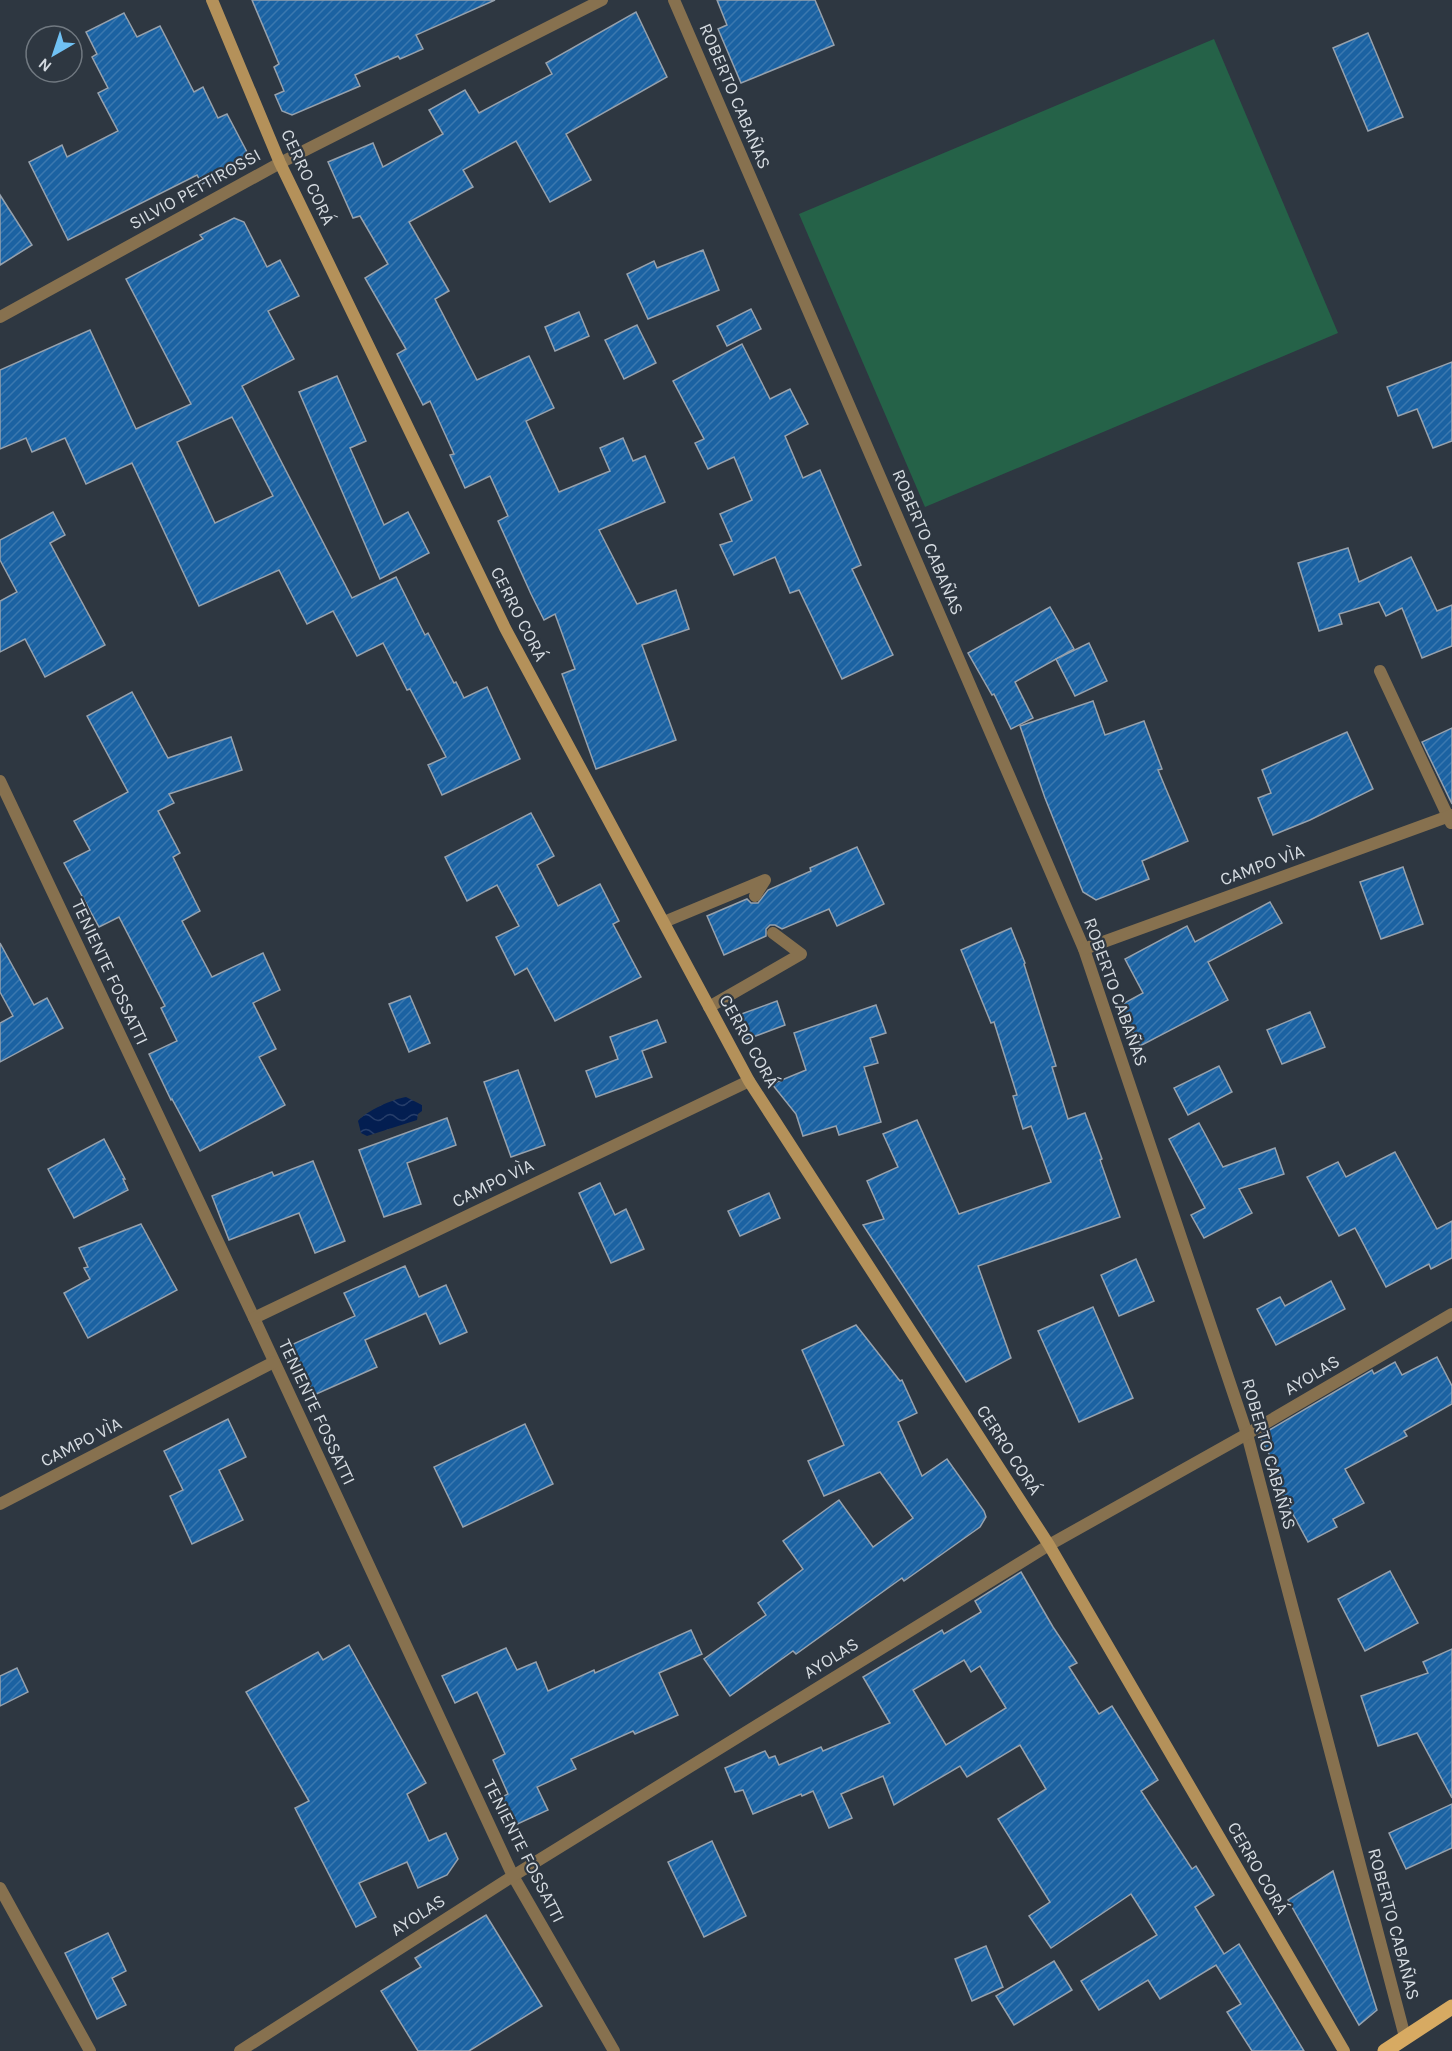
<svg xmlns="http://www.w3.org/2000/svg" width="1452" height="2051" font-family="Karla,sans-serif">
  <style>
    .garden { fill: #256248 }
    .water { fill: url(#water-waves) }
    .building { fill: url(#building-hatch); stroke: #96a1ad; stroke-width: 1.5; fill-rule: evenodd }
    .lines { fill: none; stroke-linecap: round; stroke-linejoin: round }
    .lane { stroke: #87714f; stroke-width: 12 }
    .street { stroke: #87714f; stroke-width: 12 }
    .secondary { stroke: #b4915a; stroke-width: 12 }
    .primary { stroke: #d7aa62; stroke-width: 15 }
    .labels { text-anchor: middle; stroke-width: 4.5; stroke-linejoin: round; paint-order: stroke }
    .street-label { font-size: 18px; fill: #d5dbe1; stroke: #2e3741 }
  </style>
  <defs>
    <pattern id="water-waves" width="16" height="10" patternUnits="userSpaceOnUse" patternTransform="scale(1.5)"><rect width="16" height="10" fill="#031e51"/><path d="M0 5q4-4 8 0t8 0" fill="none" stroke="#273e6a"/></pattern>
    <pattern id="building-hatch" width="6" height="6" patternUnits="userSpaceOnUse" patternTransform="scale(1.5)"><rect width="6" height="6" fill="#1b62a2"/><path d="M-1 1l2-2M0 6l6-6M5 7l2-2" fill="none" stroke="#3b78af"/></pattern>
  </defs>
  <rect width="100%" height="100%" fill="#2e3741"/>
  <path class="garden" d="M1214,39L1338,333L925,507L799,214Z"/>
  <path class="water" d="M406,1097L422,1105V1111L418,1114L417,1120L367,1136L361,1133L358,1121C366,1111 393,1099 406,1097Z"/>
  <g class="building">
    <path d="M252,0H495L416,35L423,49L400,59L398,56L355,75L360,86L292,115L282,111L275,95L284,91L274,67L279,64Z"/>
    <path d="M717,0H815L834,45L741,83L718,29L727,25Z"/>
    <path d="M636,12L667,77L566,134L591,180L550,202L516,141L463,170L473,187L409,222L449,291L435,299L477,380L529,356L554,408L526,421L559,492L610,471L600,448L623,438L633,461L645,456L665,502L599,530L637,604L676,590L689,629L642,645L676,740L596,769L562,674L575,669L555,614L544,620L531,594L498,521L508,516L490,476L465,488L450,455L454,454L430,401L423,405L397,354L406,349L365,278L388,264L360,216L353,218L328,162L373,143L383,167L443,134L429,110L465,90L479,113L552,74L546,63Z"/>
    <path d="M124,13L137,37L160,26L194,92L203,87L218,118L227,114L247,152L242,163L202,184L197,175L68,240L29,162L62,145L67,157L118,131L98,93L108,88L92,57L97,54L86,32Z"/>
    <path d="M1368,33L1403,117L1368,131L1333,48Z"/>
    <path d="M0,195L32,245L0,265Z"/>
    <path d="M234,218L244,222L267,267L280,260L299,296L268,311L294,359L242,386L352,598L396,577L425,635L428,633L454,683L456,682L464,698L487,687L520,759L442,795L428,765L446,757L410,689L407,690L383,643L357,656L333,611L307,624L279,570L199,606L132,463L86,484L65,438L32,452L26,438L0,449V370L90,330L136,429L191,404L126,279L203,239L200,235ZM232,417L273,496L215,523L177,442Z"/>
    <path d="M703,250L719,290L648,319L627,274L654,261L657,268Z"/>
    <path d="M751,309L761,329L727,346L717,326Z"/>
    <path d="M579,312L589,336L555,351L545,327Z"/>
    <path d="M637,325L656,363L624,379L605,340Z"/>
    <path d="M742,344L770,399L790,389L808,424L785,436L803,478L820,470L861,565L852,569L893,655L842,679L799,590L790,593L775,557L734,575L720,545L732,541L720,514L752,500L734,457L708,469L695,443L704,439L673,381Z"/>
    <path d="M1452,362V441L1433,448L1417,409L1398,416L1387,387Z"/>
    <path d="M337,376L366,441L350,448L384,525L408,512L429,553L380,579L299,392Z"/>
    <path d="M53,512L65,535L50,543L105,645L45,677L25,639L0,652V601L17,592L0,560V540Z"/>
    <path d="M1348,548L1359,582L1411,557L1437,611L1452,605V646L1422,658L1402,608L1386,616L1379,602L1339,614L1342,624L1319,631L1298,563Z"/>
    <path d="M1050,607L1074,649L1015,682L1033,718L1011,729L994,694L992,695L968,653Z"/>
    <path d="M1089,643L1107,681L1075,696L1056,659Z"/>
    <path d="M132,692L168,758L231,737L242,770L169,794L174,803L158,811L180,853L173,857L200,911L182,921L212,977L263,953L280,990L253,1003L276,1049L259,1057L285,1105L200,1151L172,1099L171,1100L149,1054L177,1041L161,1008L165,1006L119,917L99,927L64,863L90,850L74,821L128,792L87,716Z"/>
    <path d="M1093,701L1105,735L1144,721L1162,769L1158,770L1188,841L1142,861L1149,879L1096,900L1083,892L1045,798L1020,726Z"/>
    <path d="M1452,728V804L1422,742Z"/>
    <path d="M1347,732L1373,789L1310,820L1273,835L1258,798L1271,793L1262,770Z"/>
    <path d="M531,813L554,856L537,865L558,906L600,884L619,921L613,924L641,977L555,1021L527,968L515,975L496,937L519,926L497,885L467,901L445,857Z"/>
    <path d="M857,847L884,904L837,926L829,909L782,929L775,925H770L766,929V936L724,955L707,916L747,899L751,903H758L768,890L811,871L810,868Z"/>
    <path d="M1403,867L1423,924L1381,939L1360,882Z"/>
    <path d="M1270,902L1282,923L1208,962L1228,1000L1140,1046L1119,1006L1143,993L1125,959L1187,926L1195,942Z"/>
    <path d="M1011,928L1025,963L1024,964L1056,1066L1052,1067L1068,1119L1085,1113L1102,1159L1100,1160L1120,1217L978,1266L1011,1358L966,1382L863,1225L884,1219L867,1181L898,1167L883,1134L917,1120L959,1214L1051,1182L1031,1126L1023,1129L1013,1096L1017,1095L994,1022L991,1023L961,950Z"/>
    <path d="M0,943L34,1005L47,998L63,1028L0,1062V1023L13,1016L0,992Z"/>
    <path d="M410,996L430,1043L409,1052L389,1004Z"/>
    <path d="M777,1001L785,1025L745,1040L736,1016Z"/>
    <path d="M876,1005L886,1033L870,1038L878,1063L864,1067L881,1122L839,1135L836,1126L803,1136L796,1114L772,1084L806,1070L794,1033Z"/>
    <path d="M1310,1012L1325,1047L1282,1064L1267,1030Z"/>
    <path d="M657,1020L666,1042L642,1051L652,1077L596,1097L586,1071L618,1059L610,1037Z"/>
    <path d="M1219,1066L1232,1092L1188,1115L1174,1088Z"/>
    <path d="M518,1070L545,1145L511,1157L484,1082Z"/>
    <path d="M447,1118L456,1145L407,1163L421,1204L384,1217L359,1150Z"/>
    <path d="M1199,1123L1223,1167L1275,1148L1284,1174L1239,1189L1252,1213L1204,1238L1191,1215L1205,1208L1169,1139Z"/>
    <path d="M104,1139L125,1179H123L128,1190L74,1218L48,1169Z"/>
    <path d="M1395,1152L1437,1229L1452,1221V1258L1431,1269L1429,1264L1386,1287L1355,1228L1339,1236L1307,1177L1338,1162L1346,1177Z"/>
    <path d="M313,1161L345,1241L315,1253L299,1213L229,1240L212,1196L272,1172L274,1176Z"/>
    <path d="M600,1183L615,1215L626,1209L644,1249L611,1263L579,1193Z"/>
    <path d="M769,1193L780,1218L740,1236L728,1211Z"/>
    <path d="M141,1224L177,1290L88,1338L64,1293L90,1279L84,1268L88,1267L79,1248Z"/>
    <path d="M1136,1259L1154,1301L1119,1316L1101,1275Z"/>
    <path d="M405,1266L419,1297L446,1285L467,1332L440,1344L426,1313L365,1340L377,1367L314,1395L291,1345L355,1316L344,1293Z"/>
    <path d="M1331,1281L1345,1309L1276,1345L1257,1309L1280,1297L1285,1306Z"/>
    <path d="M1093,1307L1133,1398L1079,1422L1038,1331Z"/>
    <path d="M856,1325L900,1381L902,1380L917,1413L898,1422L922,1476L947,1459L984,1511L986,1517L980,1527L904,1581L902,1578L796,1654L793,1651L730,1696L704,1659L766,1615L758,1603L803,1569L783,1541L839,1500L873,1547L913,1518L880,1472L824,1496L808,1461L844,1445L802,1350Z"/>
    <path d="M1437,1357L1452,1386V1404L1404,1431L1407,1436L1345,1469L1364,1503L1333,1519L1337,1527L1308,1542L1271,1474L1278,1470L1259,1436L1372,1370L1374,1374L1395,1362L1402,1375Z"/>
    <path d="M228,1419L246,1457L219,1470L243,1520L192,1544L170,1496L183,1490L164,1451Z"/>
    <path d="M525,1424L553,1484L463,1527L434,1467Z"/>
    <path d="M1390,1571L1418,1623L1365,1651L1338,1599Z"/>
    <path d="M1021,1572L1053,1627L1077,1663L1069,1667L1099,1714L1112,1706L1158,1780L1141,1791L1192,1869L1196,1866L1214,1895L1195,1907L1224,1954L1239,1944L1304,2051H1252L1227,2012L1241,2004L1216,1965L1160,1999L1148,1980L1099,2010L1081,1981L1157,1935L1131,1894L1051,1948L1029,1916L1050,1902L998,1819L1046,1789L1020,1745L967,1777L960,1766L894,1805L883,1776L841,1794L852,1818L829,1828L813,1791L802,1796L801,1794L753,1814L743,1790L735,1792L725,1768L765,1751L769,1758L775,1756L779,1765L821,1747L823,1751L890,1723L863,1677L942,1630L944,1634L981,1612L975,1601ZM964,1660L971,1672L980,1666L1006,1708L946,1745L913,1690Z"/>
    <path d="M691,1630L702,1654L659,1673L678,1715L635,1734L633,1731L571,1759L576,1769L537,1787L548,1810L513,1826L500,1798L508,1794L493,1760L505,1754L477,1692L455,1703L442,1676L506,1648L517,1670L536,1662L548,1691L594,1670L595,1673Z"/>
    <path d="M349,1645L426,1783L407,1794L429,1841L446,1833L458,1859L447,1875L418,1888L407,1862L359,1883L376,1917L356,1927L295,1808L309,1801L246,1692L318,1652L323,1660Z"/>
    <path d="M1452,1649V1798L1417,1733L1378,1746L1361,1696L1428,1673L1423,1662Z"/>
    <path d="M17,1668L28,1692L0,1706V1676Z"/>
    <path d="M1452,1804V1848L1406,1869L1389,1833Z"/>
    <path d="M712,1841L746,1916L704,1937L668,1862Z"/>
    <path d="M1333,1871L1377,2010L1359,2025L1288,1900Z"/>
    <path d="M486,1915L542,2006L469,2051H418L381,1991L421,1967L415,1958Z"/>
    <path d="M108,1933L126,1971L112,1978L126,2005L97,2019L65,1953Z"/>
    <path d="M986,1946L1003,1987L972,2001L955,1959Z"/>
    <path d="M1054,1961L1072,1990L1014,2025L996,1996Z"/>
  </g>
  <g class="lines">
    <g class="lane">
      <path d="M664,922L765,880L755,896"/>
      <path d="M709,1007L801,954L773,933"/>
    </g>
    <g class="street">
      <path d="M674,0L1084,949L1247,1434L1405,2037"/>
      <path d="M0,317L280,163L602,0"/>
      <path d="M1380,671L1451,823"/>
      <path d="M0,781L254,1318L513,1876L614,2051"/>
      <path d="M1084,949L1452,815"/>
      <path d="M254,1318L749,1081"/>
      <path d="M0,1504L274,1362"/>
      <path d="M0,1888L90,2051"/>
      <path d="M240,2051L513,1876L1049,1545L1247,1434L1452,1314"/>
    </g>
    <path class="secondary" d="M212,0L280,163L505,628L749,1081L1049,1545L1344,2051"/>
    <path class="primary" d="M1385,2051L1452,2007"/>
  </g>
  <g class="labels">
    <g class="street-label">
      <text transform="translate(735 96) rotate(67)" y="6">ROBERTO CABAÑAS</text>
      <text transform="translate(308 177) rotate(65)" y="6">CERRO CORÁ</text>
      <text transform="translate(195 189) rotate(-29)" y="6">SILVIO PETTIROSSI</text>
      <text transform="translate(928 542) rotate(67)" y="6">ROBERTO CABAÑAS</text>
      <text transform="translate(519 614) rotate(63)" y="6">CERRO CORÁ</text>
      <text transform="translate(1262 865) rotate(-20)" y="6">CAMPO VÌA</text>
      <text transform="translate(110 972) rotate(65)" y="6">TENIENTE FOSSATTI</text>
      <text transform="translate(1116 992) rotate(70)" y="6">ROBERTO CABAÑAS</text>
      <text transform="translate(749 1041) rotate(61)" y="6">CERRO CORÁ</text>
      <text transform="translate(493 1183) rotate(-26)" y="6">CAMPO VÌA</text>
      <text transform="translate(1312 1375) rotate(-31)" y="6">AYOLAS</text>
      <text transform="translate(317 1412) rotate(65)" y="6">TENIENTE FOSSATTI</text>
      <text transform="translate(81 1442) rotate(-27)" y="6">CAMPO VÌA</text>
      <text transform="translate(1009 1450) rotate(57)" y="6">CERRO CORÁ</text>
      <text transform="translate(1269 1454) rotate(74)" y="6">ROBERTO CABAÑAS</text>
      <text transform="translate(831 1658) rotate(-32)" y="6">AYOLAS</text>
      <text transform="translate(524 1851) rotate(63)" y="6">TENIENTE FOSSATTI</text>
      <text transform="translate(1258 1868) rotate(60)" y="6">CERRO CORÁ</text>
      <text transform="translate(418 1915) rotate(-33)" y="6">AYOLAS</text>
      <text transform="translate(1394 1924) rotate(75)" y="6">ROBERTO CABAÑAS</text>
    </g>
  </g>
  <g transform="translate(54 54) rotate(219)"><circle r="28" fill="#2e3741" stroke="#717981" stroke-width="1.5"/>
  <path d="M0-4.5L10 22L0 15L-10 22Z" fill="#70c1f4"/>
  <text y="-9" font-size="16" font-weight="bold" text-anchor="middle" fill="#d5dbe1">N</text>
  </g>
</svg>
